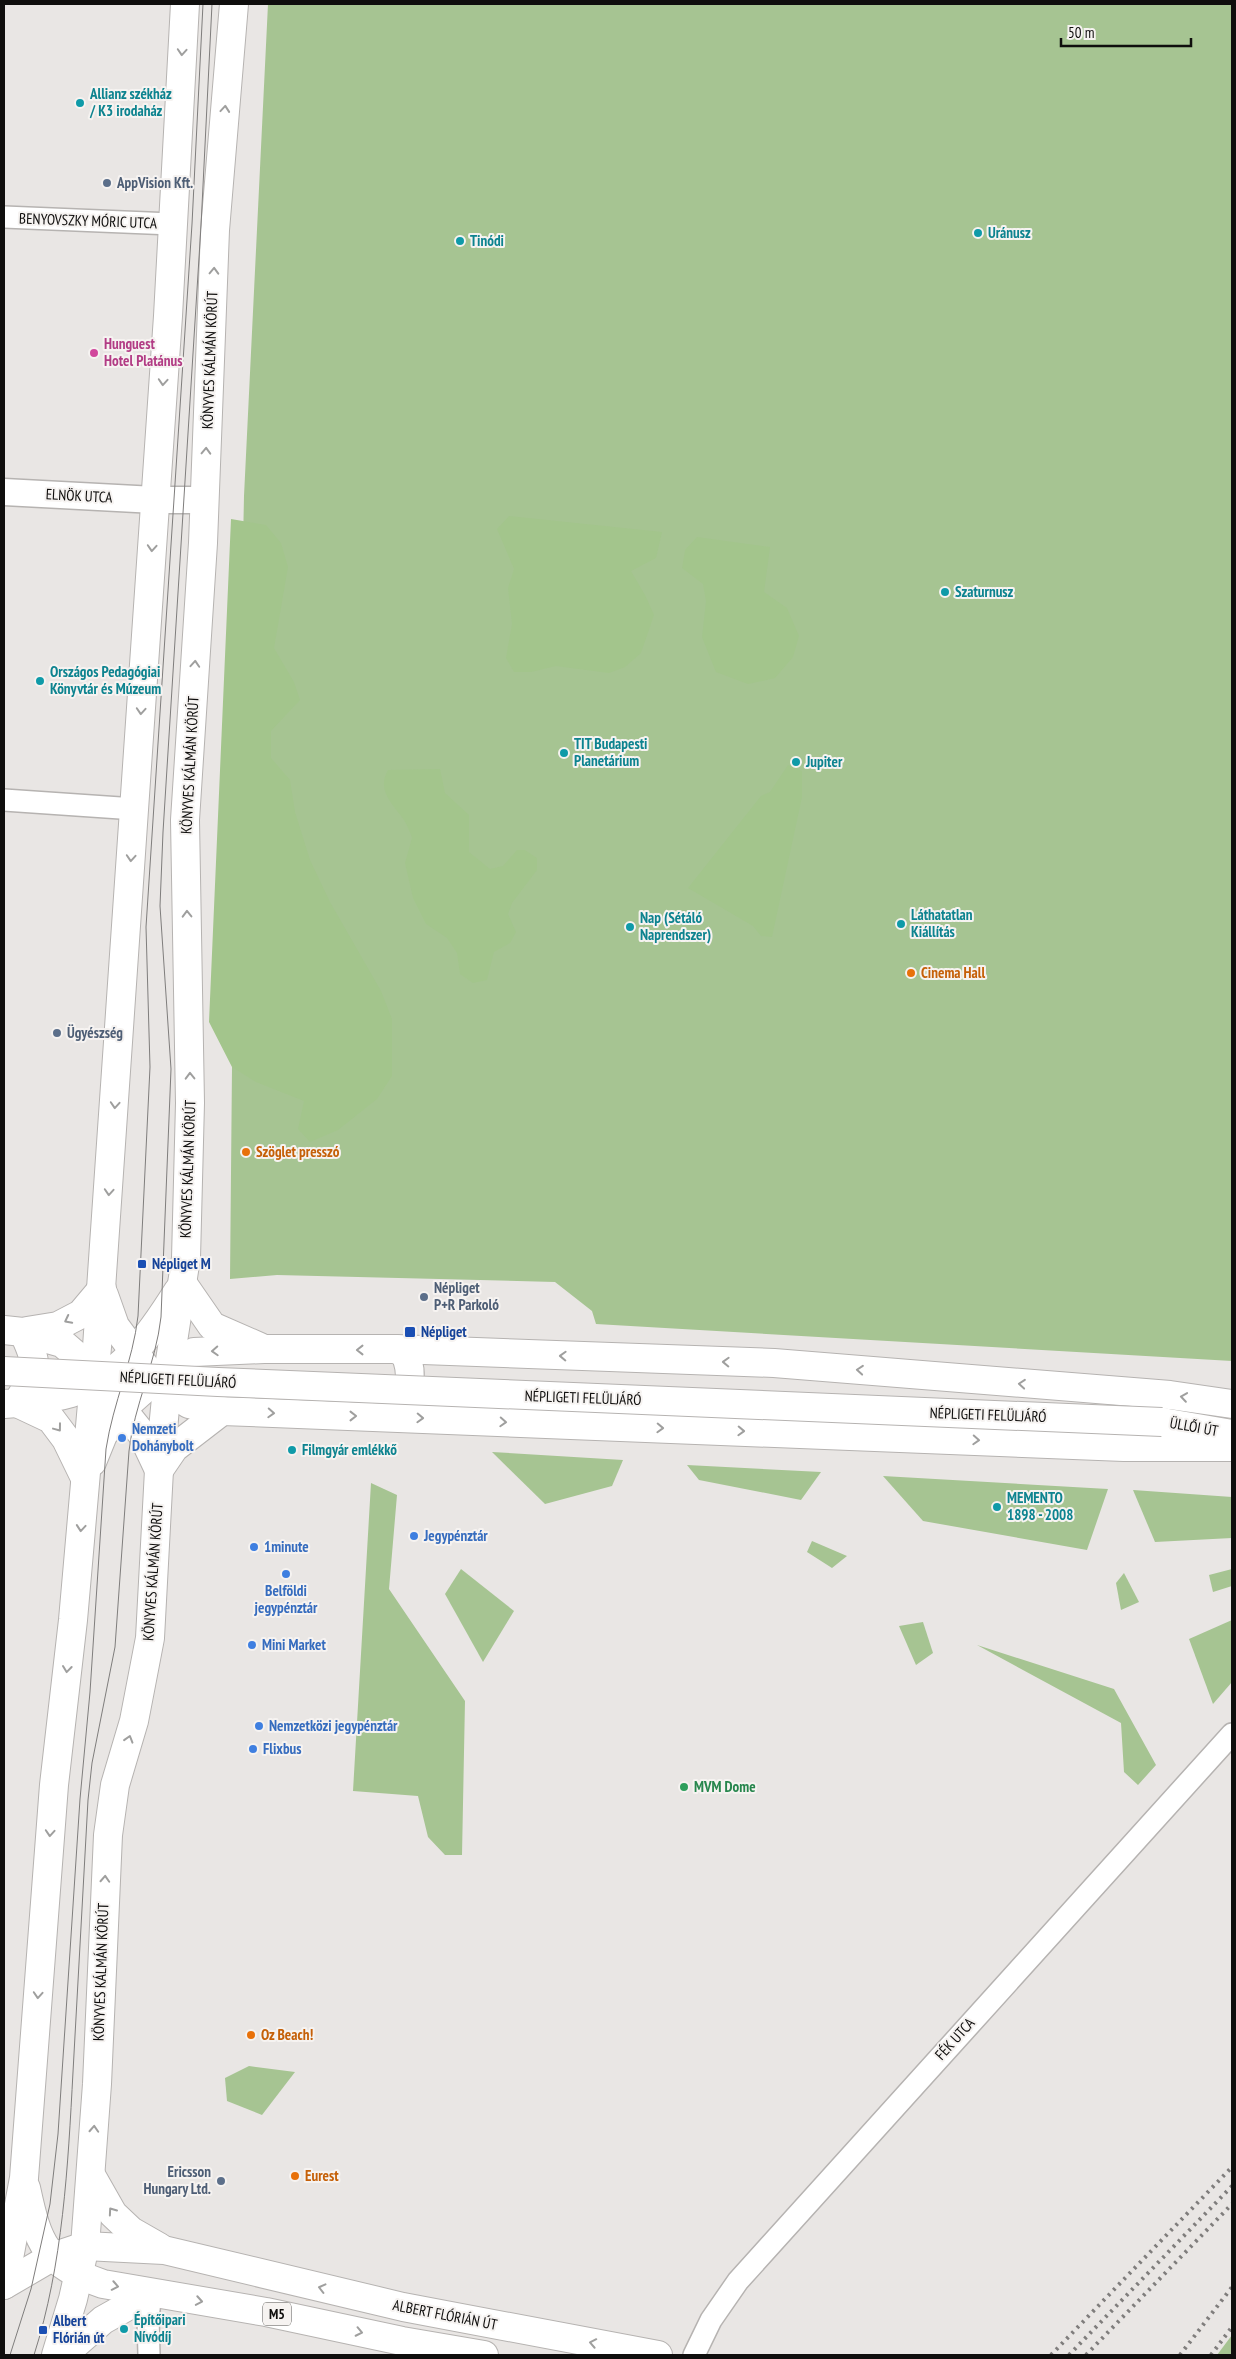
<svg xmlns="http://www.w3.org/2000/svg" width="1236" height="2359" font-family="'PT Sans Narrow',sans-serif">
  <style>
    .green { fill: #a6c492 }
    .forest { fill: #a3c58c }
    .lines { fill: none; stroke-linecap: round; stroke-linejoin: round }
    .minor-casing { stroke: #b6b3b1; stroke-width: 24 }
    .tertiary-casing { stroke: #b6b3b1; stroke-width: 29 }
    .secondary-casing { stroke: #b6b3b1; stroke-width: 30 }
    .primary-casing { stroke: #b6b3b1; stroke-width: 30 }
    .minor { stroke: #fff; stroke-width: 21 }
    .tertiary { stroke: #fff; stroke-width: 26 }
    .secondary { stroke: #fff; stroke-width: 28 }
    .primary { stroke: #fff; stroke-width: 28 }
    .tram { stroke: #7f7d7c; stroke-width: 1 }
    .rail { stroke: #7f7d7c; stroke-width: 4; stroke-dasharray: 2.5 5; stroke-linecap: butt }
    .secondary-bridge-casing { stroke: #b6b3b1; stroke-width: 30; stroke-linecap: butt }
    .secondary-bridge { stroke: #fff; stroke-width: 28 }
    .oneway { stroke: #9f9f9e }
    .culture-dot { fill: #0f9aa8; stroke: #f6f3f1; stroke-width: 2 }
    .service-dot { fill: #5c6f8a; stroke: #f6f3f1; stroke-width: 2 }
    .hotel-dot { fill: #d1479c; stroke: #f6f3f1; stroke-width: 2 }
    .food-dot { fill: #e8710a; stroke: #f6f3f1; stroke-width: 2 }
    .transit-dot { fill: #1a4fb4; stroke: #f6f3f1; stroke-width: 2 }
    .shop-dot { fill: #3f7fe0; stroke: #f6f3f1; stroke-width: 2 }
    .leisure-dot { fill: #2e9e5b; stroke: #f6f3f1; stroke-width: 2 }
    .labels { text-anchor: middle; stroke-width: 4; stroke-linejoin: round; paint-order: stroke }
    .shield { fill: #f6f3f1; stroke: #545351; stroke-width: 1 }
    .shield-label { font-size: 14px; font-weight: bold; fill: #0f0e0d }
    .culture-label { font-size: 15px; font-weight: bold; fill: #0d838f; stroke: #f6f3f1; text-anchor: start }
    .service-label { font-size: 15px; font-weight: bold; fill: #4e5e75; stroke: #f6f3f1; text-anchor: start }
    .street-label { font-size: 15px; fill: #0f0e0d; stroke: #f6f3f1 }
    .hotel-label { font-size: 15px; font-weight: bold; fill: #b23c85; stroke: #f6f3f1; text-anchor: start }
    .food-label { font-size: 15px; font-weight: bold; fill: #c56008; stroke: #f6f3f1; text-anchor: start }
    .transit-label { font-size: 15px; font-weight: bold; fill: #164399; stroke: #f6f3f1; text-anchor: start }
    .shop-label { font-size: 15px; font-weight: bold; fill: #366cbe; stroke: #f6f3f1; text-anchor: start }
    .leisure-label { font-size: 15px; font-weight: bold; fill: #27864d; stroke: #f6f3f1; text-anchor: start }
  </style>
  <rect width="100%" height="100%" fill="#e9e6e4"/>
  <g class="green">
    <path d="M268,4H1232V1361L596,1324L592,1311L555,1282L277,1275L230,1279L232,1067L244,496Z"/>
    <path d="M492,1452L623,1460L612,1486L545,1504Z"/>
    <path d="M687,1465L821,1472L801,1500L699,1480Z"/>
    <path d="M883,1476L1108,1489L1087,1550L923,1521Z"/>
    <path d="M371,1483L397,1495L389,1589L465,1701L462,1855H445L428,1837L418,1796L353,1791Z"/>
    <path d="M1133,1490L1232,1497V1538L1155,1542Z"/>
    <path d="M812,1541L847,1556L832,1568L807,1552Z"/>
    <path d="M461,1569L514,1611L483,1662L445,1594Z"/>
    <path d="M1232,1569V1586L1213,1592L1209,1575Z"/>
    <path d="M1124,1573L1139,1602L1121,1610L1116,1583Z"/>
    <path d="M1232,1620V1682L1213,1704L1189,1639Z"/>
    <path d="M923,1622L933,1653L916,1665L899,1626Z"/>
    <path d="M977,1645L1114,1689L1156,1765L1138,1785L1124,1772L1121,1723Z"/>
    <path d="M249,2066L295,2072L262,2115L227,2101L225,2078Z"/>
    <path d="M1232,2335V2355H1217Z"/>
  </g>
  <g class="forest">
    <path d="M509,516L662,532L656,558L631,571L645,595L654,615L641,653L625,667L609,673L556,666L531,672H514L506,658L512,624L508,588L514,569L497,529Z"/>
    <path d="M231,519L266,525L281,543L288,567L274,648L294,682L300,700L271,731V758L290,780L295,812L310,860L330,902L381,991L392,1019V1076L377,1099L338,1130L310,1142L298,1129L304,1101L256,1082L232,1067L209,1022Z"/>
    <path d="M697,537L770,547L764,592L787,608L799,636L793,657L775,678L748,684L716,672L702,637L706,601L703,584L682,568L685,550Z"/>
    <path d="M788,765L802,771V797L772,937L761,936L753,926L688,888L761,796L770,792Z"/>
    <path d="M440,769L445,793L469,815V852L490,869L503,866L517,850H525L537,858V870L512,903L508,914L516,932L510,943L494,952L487,980L473,983L460,974L457,953L447,938L426,924L413,898L405,863L412,838C410,832 407,825 404,820C393,804 376,791 388,770Z"/>
  </g>
  <g class="lines">
    <g class="minor-casing">
      <g id="minor">
        <path d="M4,217L172,224"/>
        <path d="M4,800L135,809"/>
        <path d="M149,2355L148,2318L151,2293"/>
        <path d="M694,2355L711,2320L738,2281L1232,1734"/>
      </g>
    </g>
    <g class="tertiary-casing">
      <path id="tertiary" d="M4,492L155,500H204"/>
    </g>
    <g class="secondary-casing">
      <g id="secondary">
        <path d="M4,1330L23,1332C40,1366 37,1371 17,1403L4,1404"/>
        <path d="M1162,1422L1232,1434"/>
      </g>
    </g>
    <g class="primary-casing">
      <g id="primary">
        <path d="M183,1284L212,1326L260,1347"/>
        <path d="M104,1295L115,1326L155,1380L167,1391L189,1404L222,1411L1124,1447H1232"/>
        <path d="M27,1331L58,1326L81,1314L102,1289"/>
        <path d="M23,1332L62,1343L84,1362L142,1434L159,1470"/>
        <path d="M17,1403C35,1400 54,1398 71,1393C122,1377 151,1334 178,1291"/>
        <path d="M17,1403L51,1419L66,1439L85,1478"/>
        <path d="M393,1408C409,1389 415,1377 405,1354L396,1349"/>
        <path d="M92,1462L103,1435L123,1408L169,1367L194,1352L264,1349H396L774,1363L1170,1395L1232,1404"/>
        <path d="M159,1470L174,1448L222,1411"/>
        <path d="M92,2177L113,2214L131,2231L159,2247"/>
        <path d="M26,2188C38,2244 45,2264 103,2284L266,2312L402,2341L484,2355"/>
        <path d="M4,2285L24,2178L54,1785L73,1620L97,1347L168,316L185,4"/>
        <path d="M4,2285L52,2257L85,2246L164,2250L403,2307L658,2355"/>
        <path d="M56,2355L73,2299L85,2246L97,2084L108,1835L115,1785L134,1721L150,1638L159,1470L169,1367L186,1258L190,1103L185,820L203,543L215,230L234,4"/>
        <path d="M63,2355L103,2320L151,2293"/>
      </g>
    </g>
    <use href="#minor" class="minor"/>
    <use href="#tertiary" class="tertiary"/>
    <use href="#secondary" class="secondary"/>
    <use href="#primary" class="primary"/>
    <g class="tram">
      <path d="M10,2355L31,2289L50,2204L58,2134L80,1799L90,1692L106,1449C113,1403 133,1361 138,1316L150,1067L146,927L192,224L203,4"/>
      <path d="M34,2355C63,2264 68,2166 73,2072C78,1981 83,1891 88,1800L92,1763L115,1647L129,1451C134,1405 156,1363 161,1317L171,1069L160,906L163,832L201,226L212,4"/>
    </g>
    <g class="rail">
      <path d="M1051,2355L1232,2167"/>
      <path d="M1069,2355L1232,2186"/>
      <path d="M1086,2355L1232,2204"/>
      <path d="M1180,2355L1232,2287"/>
      <path d="M1211,2355L1232,2327"/>
    </g>
    <g class="secondary-bridge-casing">
      <path id="secondary-bridge" d="M4,1371L218,1382L1162,1422"/>
    </g>
    <use href="#secondary-bridge" class="secondary-bridge"/>
  </g>
  <defs><path id="oneway-chevron" d="M-2-3.5L2.5 0L-2 3.5" fill="none" stroke-width="1.6" stroke-linecap="round" stroke-linejoin="round" transform="scale(1.25)"/></defs>
  <g class="oneway">
    <use href="#oneway-chevron" transform="translate(182 52) rotate(94)"/>
    <use href="#oneway-chevron" transform="translate(225 109) rotate(-85)"/>
    <use href="#oneway-chevron" transform="translate(214 271) rotate(-88)"/>
    <use href="#oneway-chevron" transform="translate(163 382) rotate(94)"/>
    <use href="#oneway-chevron" transform="translate(206 451) rotate(-88)"/>
    <use href="#oneway-chevron" transform="translate(152 548) rotate(94)"/>
    <use href="#oneway-chevron" transform="translate(195 664) rotate(-86)"/>
    <use href="#oneway-chevron" transform="translate(141 711) rotate(94)"/>
    <use href="#oneway-chevron" transform="translate(131 858) rotate(94)"/>
    <use href="#oneway-chevron" transform="translate(187 914) rotate(-91)"/>
    <use href="#oneway-chevron" transform="translate(190 1076) rotate(-91)"/>
    <use href="#oneway-chevron" transform="translate(115 1105) rotate(94)"/>
    <use href="#oneway-chevron" transform="translate(109 1192) rotate(94)"/>
    <use href="#oneway-chevron" transform="translate(68 1320) rotate(153)"/>
    <use href="#oneway-chevron" transform="translate(360 1350) rotate(180)"/>
    <use href="#oneway-chevron" transform="translate(215 1351) rotate(177)"/>
    <use href="#oneway-chevron" transform="translate(563 1356) rotate(-178)"/>
    <use href="#oneway-chevron" transform="translate(726 1362) rotate(-178)"/>
    <use href="#oneway-chevron" transform="translate(860 1370) rotate(-175)"/>
    <use href="#oneway-chevron" transform="translate(1022 1384) rotate(-175)"/>
    <use href="#oneway-chevron" transform="translate(1184 1397) rotate(-172)"/>
    <use href="#oneway-chevron" transform="translate(271 1413) rotate(3)"/>
    <use href="#oneway-chevron" transform="translate(353 1416)"/>
    <use href="#oneway-chevron" transform="translate(420 1418) rotate(2)"/>
    <use href="#oneway-chevron" transform="translate(503 1422) rotate(3)"/>
    <use href="#oneway-chevron" transform="translate(58 1428) rotate(53)"/>
    <use href="#oneway-chevron" transform="translate(660 1428) rotate(2)"/>
    <use href="#oneway-chevron" transform="translate(741 1431) rotate(2)"/>
    <use href="#oneway-chevron" transform="translate(976 1440) rotate(3)"/>
    <use href="#oneway-chevron" transform="translate(81 1528) rotate(95)"/>
    <use href="#oneway-chevron" transform="translate(67 1669) rotate(97)"/>
    <use href="#oneway-chevron" transform="translate(129 1739) rotate(-73)"/>
    <use href="#oneway-chevron" transform="translate(50 1833) rotate(94)"/>
    <use href="#oneway-chevron" transform="translate(105 1879) rotate(-87)"/>
    <use href="#oneway-chevron" transform="translate(38 1995) rotate(94)"/>
    <use href="#oneway-chevron" transform="translate(94 2129) rotate(-87)"/>
    <use href="#oneway-chevron" transform="translate(112 2211) rotate(-125)"/>
    <use href="#oneway-chevron" transform="translate(115 2286) rotate(11)"/>
    <use href="#oneway-chevron" transform="translate(322 2288) rotate(-166)"/>
    <use href="#oneway-chevron" transform="translate(199 2301) rotate(10)"/>
    <use href="#oneway-chevron" transform="translate(359 2332) rotate(12)"/>
    <use href="#oneway-chevron" transform="translate(593 2343) rotate(-169)"/>
  </g>
  <g class="culture-dot">
    <circle cx="80" cy="103" r="5"/>
    <circle cx="978" cy="233" r="5"/>
    <circle cx="460" cy="241" r="5"/>
    <circle cx="945" cy="592" r="5"/>
    <circle cx="40" cy="681" r="5"/>
    <circle cx="564" cy="753" r="5"/>
    <circle cx="796" cy="762" r="5"/>
    <circle cx="901" cy="924" r="5"/>
    <circle cx="630" cy="927" r="5"/>
    <circle cx="292" cy="1450" r="5"/>
    <circle cx="997" cy="1507" r="5"/>
    <circle cx="124" cy="2329" r="5"/>
  </g>
  <g class="service-dot">
    <circle cx="107" cy="183" r="5"/>
    <circle cx="57" cy="1033" r="5"/>
    <circle cx="424" cy="1297" r="5"/>
    <circle cx="221" cy="2181" r="5"/>
  </g>
  <circle class="hotel-dot" cx="94" cy="353" r="5"/>
  <g class="food-dot">
    <circle cx="911" cy="973" r="5"/>
    <circle cx="246" cy="1152" r="5"/>
    <circle cx="251" cy="2035" r="5"/>
    <circle cx="295" cy="2176" r="5"/>
  </g>
  <g class="transit-dot">
    <rect x="137" y="1259" width="10" height="10" rx="2.5"/>
    <rect x="404" y="1326" width="12" height="12" rx="2.5"/>
    <rect x="38" y="2325" width="10" height="10" rx="2.5"/>
  </g>
  <g class="shop-dot">
    <circle cx="122" cy="1438" r="5"/>
    <circle cx="414" cy="1536" r="5"/>
    <circle cx="254" cy="1547" r="5"/>
    <circle cx="286" cy="1574" r="5"/>
    <circle cx="252" cy="1645" r="5"/>
    <circle cx="259" cy="1726" r="5"/>
    <circle cx="253" cy="1749" r="5"/>
  </g>
  <circle class="leisure-dot" cx="684" cy="1787" r="5"/>
  <g class="labels">
    <rect class="shield" x="263" y="2302.5" width="28" height="23" rx="4"/>
    <g class="shield-label">
      <text x="277" y="2319">M5</text>
    </g>
    <g class="culture-label">
      <text x="90" y="99">Allianz székház<tspan x="90" dy="17">/ K3 irodaház</tspan></text>
      <text x="988" y="238">Uránusz</text>
      <text x="470" y="246">Tinódi</text>
      <text x="955" y="597">Szaturnusz</text>
      <text x="50" y="677">Országos Pedagógiai<tspan x="50" dy="17">Könyvtár és Múzeum</tspan></text>
      <text x="574" y="749">TIT Budapesti<tspan x="574" dy="17">Planetárium</tspan></text>
      <text x="806" y="767">Jupiter</text>
      <text x="911" y="920">Láthatatlan<tspan x="911" dy="17">Kiállítás</tspan></text>
      <text x="640" y="923">Nap (Sétáló<tspan x="640" dy="17">Naprendszer)</tspan></text>
      <text x="302" y="1455">Filmgyár emlékkő</text>
      <text x="1007" y="1503">MEMENTO<tspan x="1007" dy="17">1898 - 2008</tspan></text>
      <text x="134" y="2325">Építőipari<tspan x="134" dy="17">Nívódíj</tspan></text>
    </g>
    <g class="service-label">
      <text x="117" y="188">AppVision Kft.</text>
      <text x="67" y="1038">Ügyészség</text>
      <text x="434" y="1293">Népliget<tspan x="434" dy="17">P+R Parkoló</tspan></text>
      <text x="211" y="2177" text-anchor="end">Ericsson<tspan x="211" dy="17">Hungary Ltd.</tspan></text>
    </g>
    <g class="street-label">
      <text transform="translate(88 221) rotate(2)" y="5">BENYOVSZKY MÓRIC UTCA</text>
      <text transform="translate(210 360) rotate(-88)" y="5">KÖNYVES KÁLMÁN KÖRÚT</text>
      <text transform="translate(79 496) rotate(3)" y="5">ELNÖK UTCA</text>
      <text transform="translate(190 765) rotate(-87)" y="5">KÖNYVES KÁLMÁN KÖRÚT</text>
      <text transform="translate(188 1169) rotate(-88)" y="5">KÖNYVES KÁLMÁN KÖRÚT</text>
      <text transform="translate(178 1380) rotate(3)" y="5">NÉPLIGETI FELÜLJÁRÓ</text>
      <text transform="translate(583 1398) rotate(2)" y="5">NÉPLIGETI FELÜLJÁRÓ</text>
      <text transform="translate(988 1415) rotate(2)" y="5">NÉPLIGETI FELÜLJÁRÓ</text>
      <text transform="translate(1194 1427) rotate(10)" y="5">ÜLLŐI ÚT</text>
      <text transform="translate(153 1572) rotate(-86)" y="5">KÖNYVES KÁLMÁN KÖRÚT</text>
      <text transform="translate(101 1972) rotate(-88)" y="5">KÖNYVES KÁLMÁN KÖRÚT</text>
      <text transform="translate(955 2039) rotate(-48)" y="5">FÉK UTCA</text>
      <text transform="translate(445 2315) rotate(11)" y="5">ALBERT FLÓRIÁN ÚT</text>
    </g>
    <g class="hotel-label">
      <text x="104" y="349">Hunguest<tspan x="104" dy="17">Hotel Platánus</tspan></text>
    </g>
    <g class="food-label">
      <text x="921" y="978">Cinema Hall</text>
      <text x="256" y="1157">Szöglet presszó</text>
      <text x="261" y="2040">Oz Beach!</text>
      <text x="305" y="2181">Eurest</text>
    </g>
    <g class="transit-label">
      <text x="152" y="1269">Népliget M</text>
      <text x="421" y="1337">Népliget</text>
      <text x="53" y="2326">Albert<tspan x="53" dy="17">Flórián út</tspan></text>
    </g>
    <g class="shop-label">
      <text x="132" y="1434">Nemzeti<tspan x="132" dy="17">Dohánybolt</tspan></text>
      <text x="424" y="1541">Jegypénztár</text>
      <text x="264" y="1552">1minute</text>
      <text x="286" y="1596" text-anchor="middle">Belföldi<tspan x="286" dy="17">jegypénztár</tspan></text>
      <text x="262" y="1650">Mini Market</text>
      <text x="269" y="1731">Nemzetközi jegypénztár</text>
      <text x="263" y="1754">Flixbus</text>
    </g>
    <g class="leisure-label">
      <text x="694" y="1792">MVM Dome</text>
    </g>
  </g>
  <rect width="1236" height="2359" fill="none" stroke="#0f0e0d" stroke-width="10"/>
  <path d="M1061 38v8h130v-8" fill="none" stroke="#0f0e0d" stroke-width="2.5"/>
  <text x="1068" y="38" font-size="15" fill="#0f0e0d" stroke="#f6f3f1" stroke-width="4" paint-order="stroke">50 m</text>
</svg>
